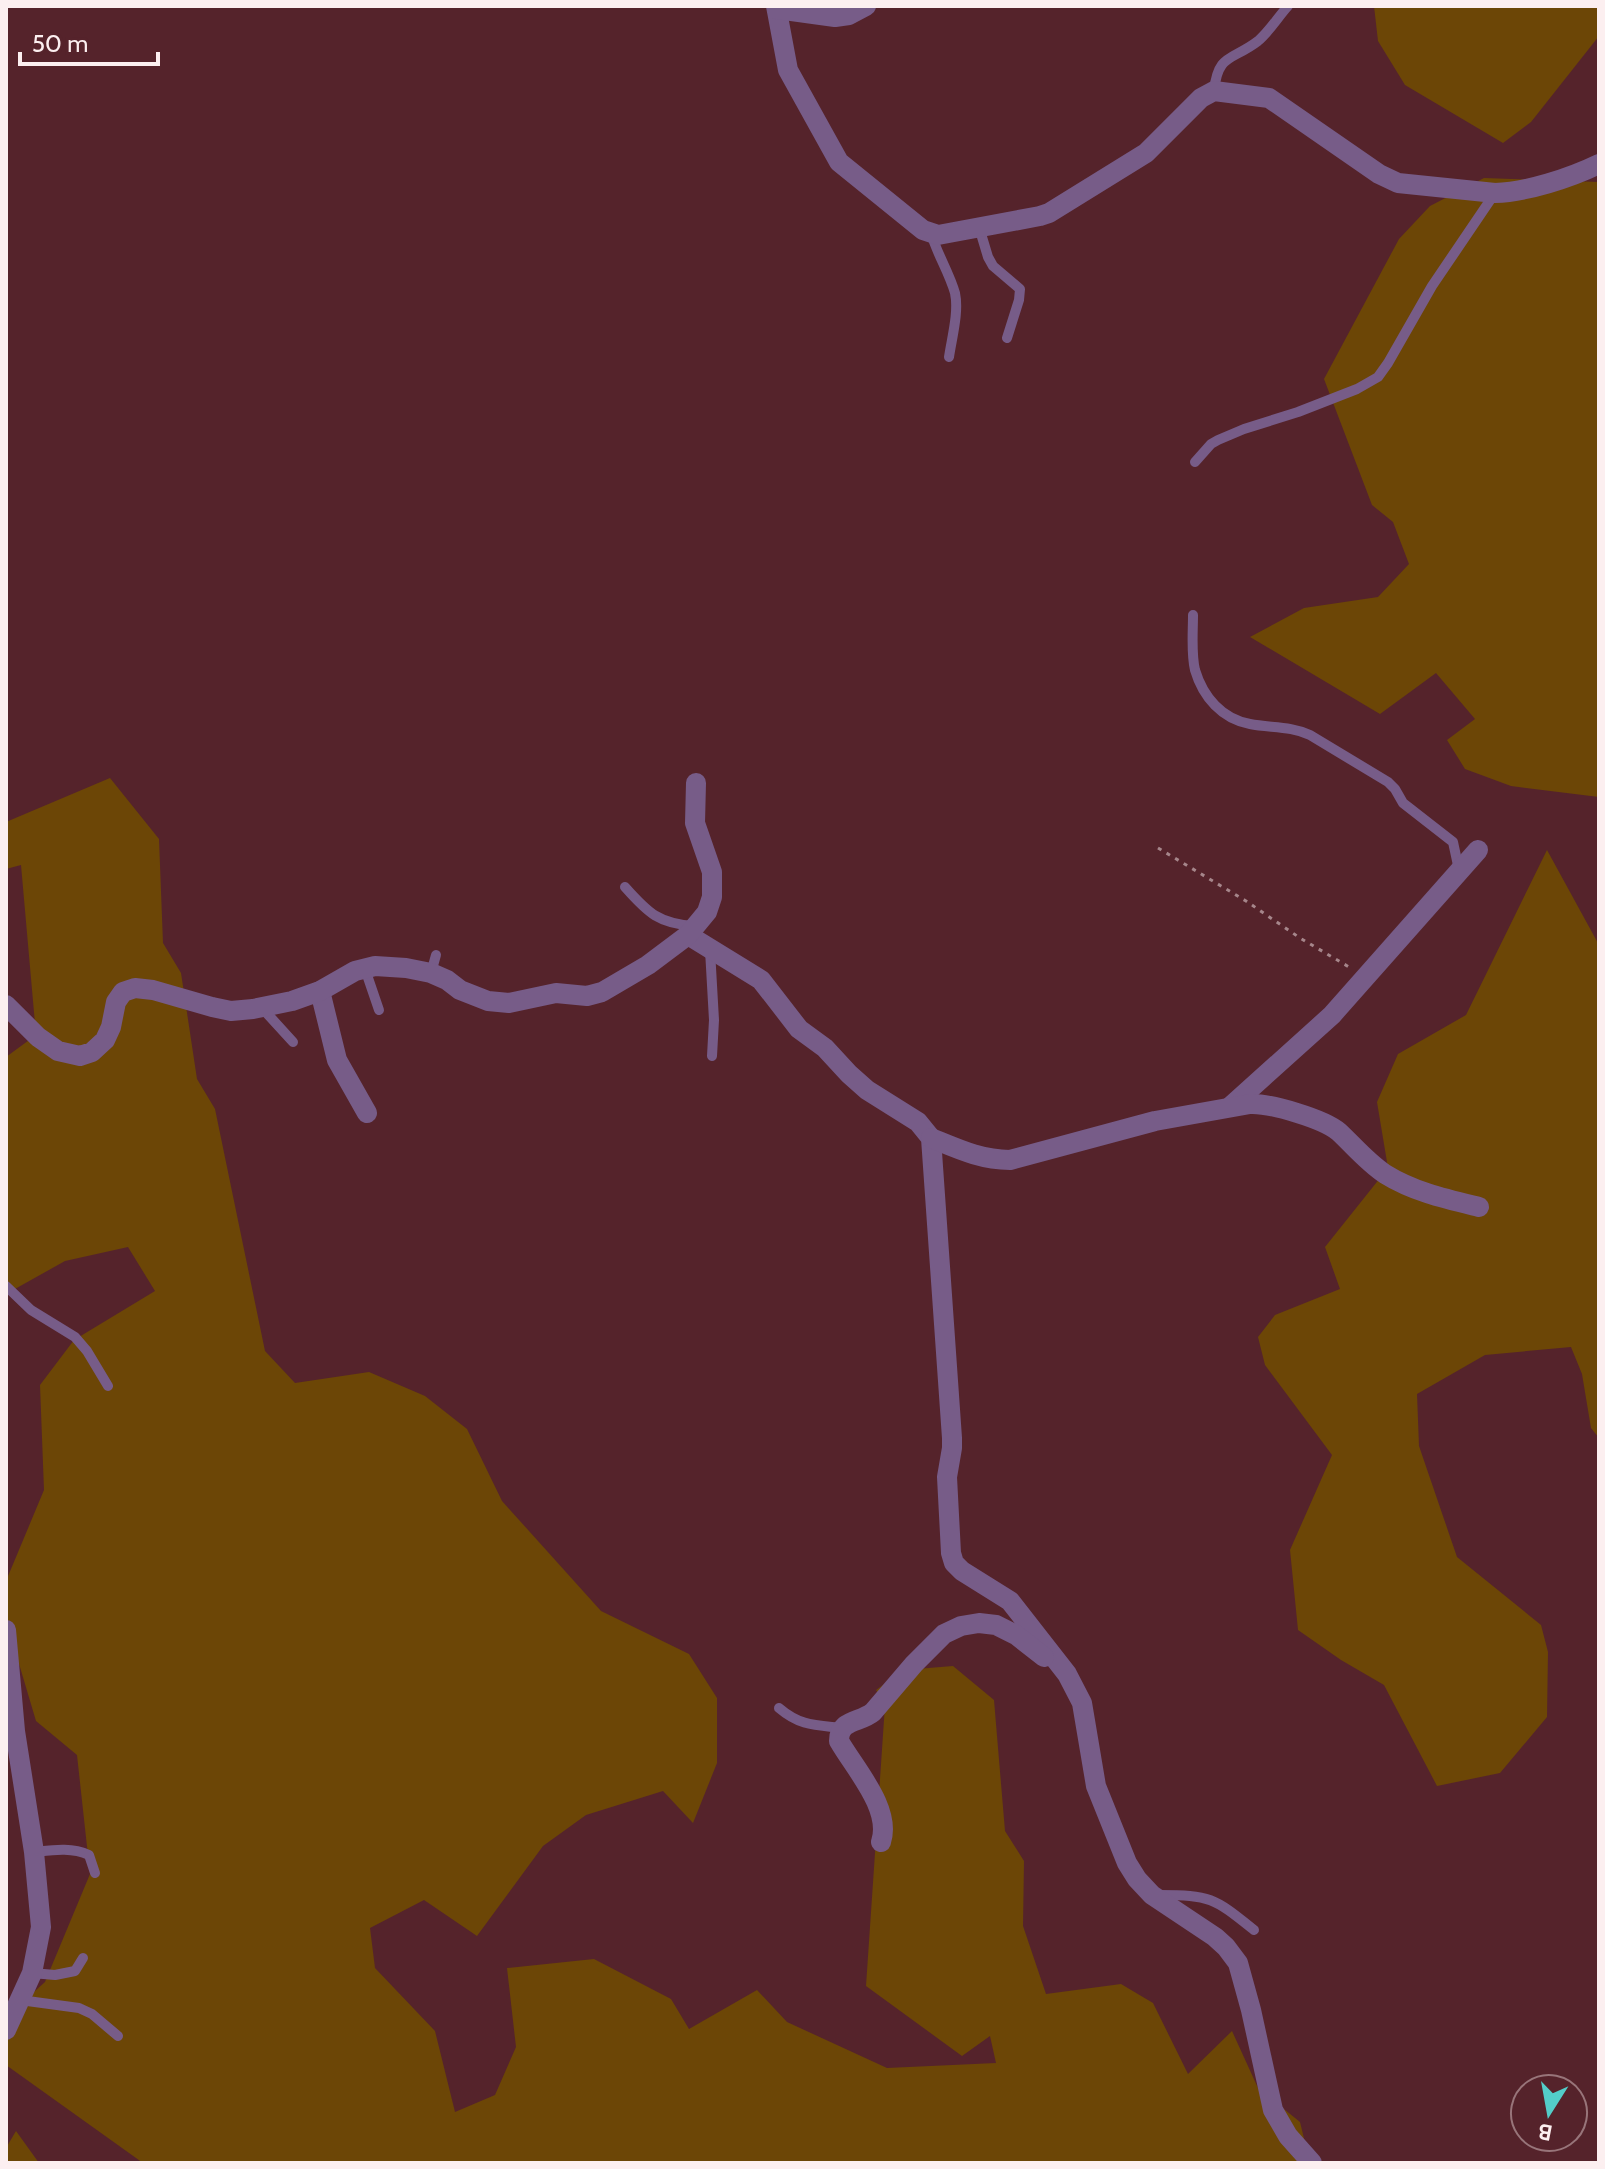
<svg xmlns="http://www.w3.org/2000/svg" width="1605" height="2169" font-family="Cabin,sans-serif">
  <style>
    .green { fill: #6c4606 }
    .lines { fill: none; stroke-linecap: round; stroke-linejoin: round }
    .path { stroke: #a6868b; stroke-width: 3; stroke-dasharray: 4 6; stroke-linecap: butt }
    .lane { stroke: #775c88; stroke-width: 10 }
    .street { stroke: #775c88; stroke-width: 20 }
  </style>
  <rect width="100%" height="100%" fill="#55232b"/>
  <g class="green">
    <path d="M1374,6H1599V36L1531,122L1503,143L1405,85L1378,41Z"/>
    <path d="M1484,178L1599,182V797L1511,786L1465,769L1447,740L1475,719L1436,673L1380,714L1250,637L1304,608L1378,597L1409,564L1393,522L1372,505L1324,379L1399,239L1430,206Z"/>
    <path d="M110,778L159,839L163,943L181,973L197,1079L215,1109L265,1351L295,1383L369,1372L425,1396L467,1429L502,1501L601,1611L689,1654L717,1698V1763L693,1823L663,1791L586,1815L543,1846L477,1936L424,1900L370,1928L375,1968L435,2031L455,2112L495,2095L516,2047L507,1968L594,1959L671,1999L689,2029L757,1990L787,2022L887,2068L996,2063L990,2036L962,2056L866,1986L885,1705L876,1690L904,1670L953,1666L994,1700L1005,1831L1024,1861L1023,1926L1046,1994L1121,1984L1153,2003L1188,2074L1232,2031L1258,2088L1300,2122L1310,2163H143L6,2065V2017L45,1982L90,1874L77,1755L36,1721L6,1620V1581L44,1490L40,1385L74,1340L155,1291L128,1247L65,1261L6,1294V1057L36,1035L21,865L6,869V822Z"/>
    <path d="M1547,850L1599,945V1438L1591,1428L1582,1374L1571,1347L1485,1355L1417,1394L1419,1446L1457,1557L1541,1625L1548,1652L1547,1717L1500,1773L1437,1786L1384,1685L1341,1660L1298,1630L1290,1550L1332,1455L1265,1365L1258,1337L1275,1315L1340,1289L1325,1247L1388,1168L1377,1102L1398,1054L1466,1015Z"/>
    <path d="M16,2131L39,2163H6V2148Z"/>
  </g>
  <g class="lines">
    <path class="path" d="M1158,848L1246,901L1300,938L1349,967"/>
    <g class="lane">
      <path d="M1214,91C1218,53 1232,61 1258,41C1269,32 1278,17 1288,6"/>
      <path d="M979,227L988,257L993,266L1020,289L1019,300L1007,338"/>
      <path d="M931,233C937,254 949,272 955,293C959,312 952,337 949,357"/>
      <path d="M1195,462L1211,444L1218,440L1244,429L1298,412L1357,389L1378,377L1388,363L1432,286L1495,193"/>
      <path d="M1193,615C1193,632 1191,654 1195,670C1203,697 1222,719 1250,724C1270,728 1291,726 1310,735L1388,782L1395,789L1403,803L1453,842L1459,870"/>
      <path d="M625,887C648,913 659,924 695,926"/>
      <path d="M710,950L714,1020L712,1056"/>
      <path d="M365,969L379,1010"/>
      <path d="M431,973L436,955"/>
      <path d="M262,1008L293,1042"/>
      <path d="M6,1286L31,1310L75,1337L87,1351L108,1386"/>
      <path d="M779,1708C800,1726 815,1725 842,1728"/>
      <path d="M34,1852C53,1850 71,1847 89,1855L95,1873"/>
      <path d="M1159,1895C1211,1895 1214,1898 1254,1930"/>
      <path d="M32,1973L55,1975L75,1971L83,1958"/>
      <path d="M20,2000L79,2008L92,2014L118,2036"/>
    </g>
    <g class="street">
      <path d="M776,6L788,70L839,162L923,230L938,235L1040,216L1049,213L1146,153L1201,98L1214,91L1269,98L1379,174L1398,183L1495,193C1527,192 1570,178 1599,164"/>
      <path d="M777,9L835,17L849,15L866,6"/>
      <path d="M688,935L761,980L799,1029L825,1048L849,1074L867,1090L918,1122L931,1138L952,1438V1448L947,1477L951,1553L954,1563L962,1571L1010,1601L1067,1674L1082,1703L1096,1786L1127,1863L1137,1879L1152,1895L1215,1937L1226,1947L1238,1963L1251,2010L1273,2110L1288,2136L1312,2163"/>
      <path d="M320,991L337,1060L367,1113"/>
      <path d="M6,1005L38,1037L58,1051L80,1056L92,1052L105,1040L111,1027L116,1002L123,992L135,988L153,990L212,1007L231,1011L253,1009L292,1001L320,991L355,971L375,966L406,968L431,973L447,980L460,990L488,1001L509,1003L556,993L587,996L602,992L648,965L688,935L707,912L712,897V872L695,823L696,783"/>
      <path d="M1231,1106L1332,1015L1478,850"/>
      <path d="M931,1138C958,1149 981,1160 1010,1160L1155,1121L1250,1104C1270,1103 1324,1119 1339,1132C1354,1146 1367,1162 1385,1174C1414,1192 1446,1199 1479,1207"/>
      <path d="M6,1630L15,1731L34,1852L41,1927L32,1973L6,2030"/>
      <path d="M881,1842C892,1809 855,1769 839,1741C839,1719 860,1723 873,1712L914,1664L944,1634L961,1626L979,1623L996,1625L1016,1635L1044,1657"/>
    </g>
  </g>
  <rect width="1605" height="2169" fill="none" stroke="#fceff0" stroke-width="16"/>
  <g transform="translate(1549 2113) rotate(191)"><circle r="38" fill="#55232b" stroke="#98757a" stroke-width="2"/>
  <path d="M0-6L14 30L0 20L-14 30Z" fill="#53cdc9"/>
  <text y="-12" font-size="22" font-weight="bold" text-anchor="middle" fill="#fceff0">B</text>
  </g>
  <path d="M20 52v12h138v-12" fill="none" stroke="#fceff0" stroke-width="4"/>
  <text x="32" y="52" font-size="24" fill="#fceff0" stroke="#55232b" stroke-width="6" paint-order="stroke">50 m</text>
</svg>
